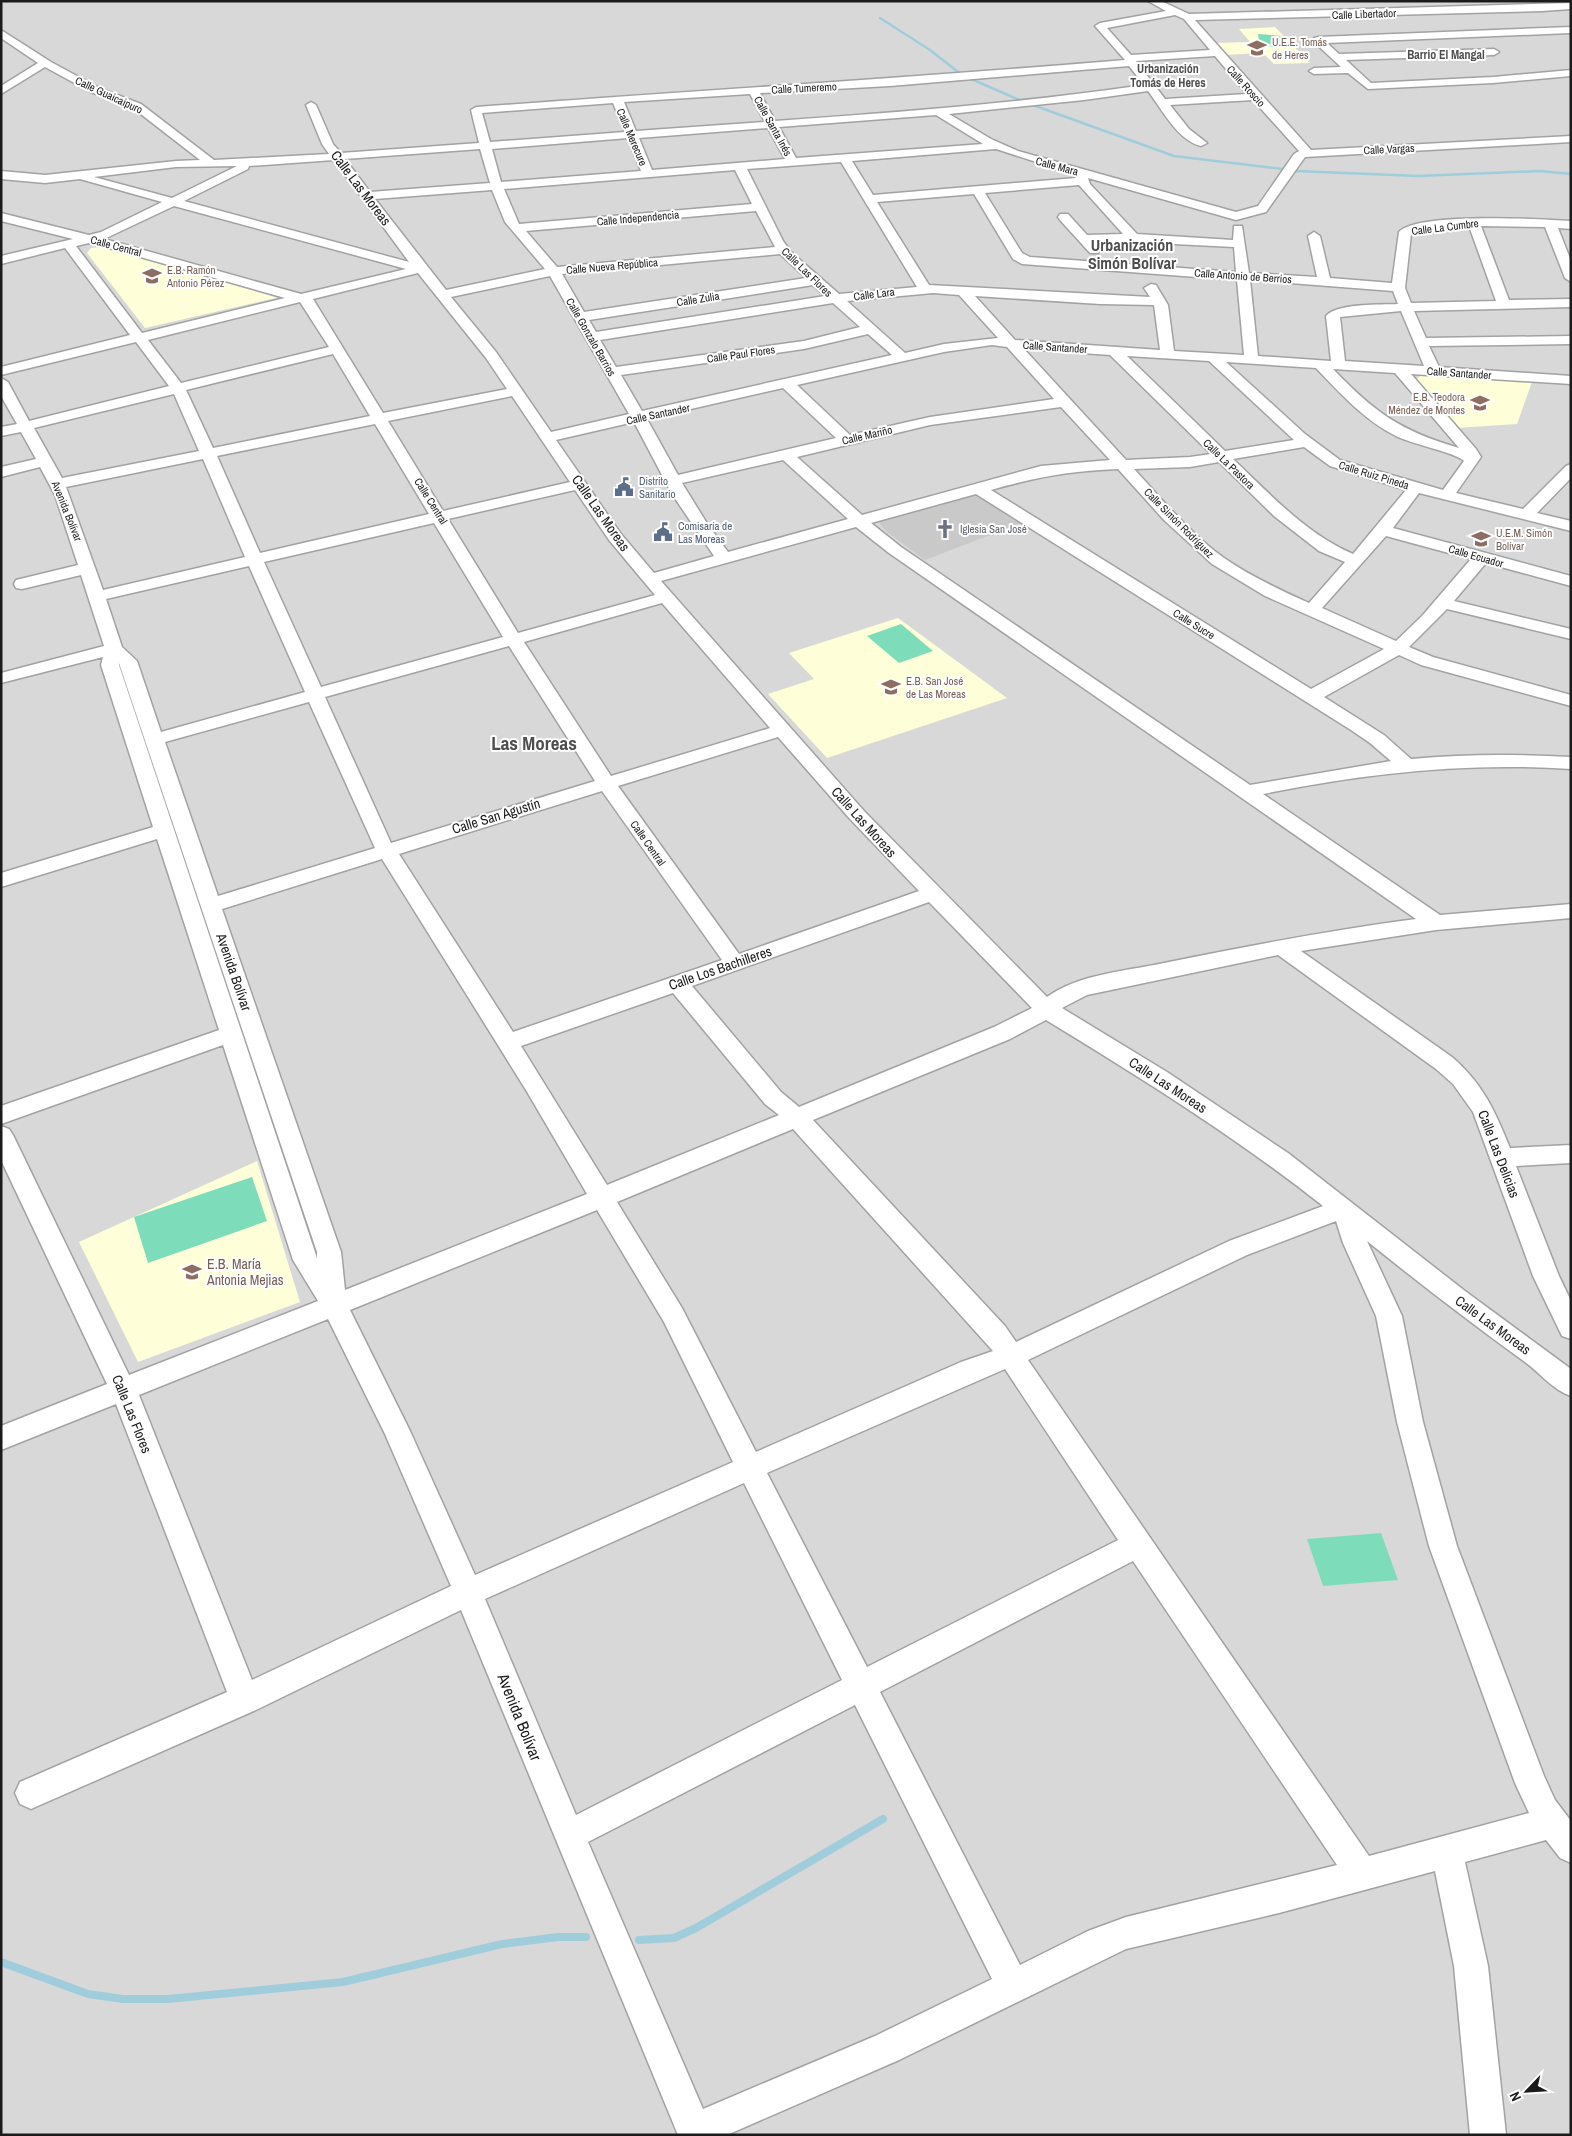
<svg xmlns="http://www.w3.org/2000/svg" width="1572" height="2136" font-family="'Archivo Narrow',sans-serif">
  <style>
    .residential { fill: #d9d8d8 }
    .education { fill: #feffd8 }
    .religious { fill: #c9c9c9 }
    .pitch { fill: #7dddba }
    .lines { fill: none; stroke-linecap: round; stroke-linejoin: round }
    .stream-far1 { stroke: #a0cddb; stroke-width: 2.5 }
    .stream { stroke: #a0cddb; stroke-width: 8 }
    .minor-casing { stroke: #a2a2a2; stroke-width: 3 }
    .minor { fill: #fff; fill-rule: evenodd }
    .labels { text-anchor: middle; stroke-width: 4; stroke-linejoin: round; paint-order: stroke }
    .far-street-label { font-size: 11px; fill: #1b1b1b; stroke: #fff }
    .far-education-label { font-size: 11px; fill: #785e54; stroke: #fff; text-anchor: start }
    .far-service-label { font-size: 11px; fill: #4e5e75; stroke: #fff; text-anchor: start }
    .far-worship-label { font-size: 11px; fill: #5b616d; stroke: #fff; text-anchor: start }
    .far-neighbourhood-label { font-size: 12px; font-weight: bold; fill: #4e4e4e; stroke: #fff }
    .street-label { font-size: 14px; fill: #1b1b1b; stroke: #fff }
    .education-label { font-size: 14px; fill: #785e54; stroke: #fff; text-anchor: start }
    .far-district-label { font-size: 16px; font-weight: bold; fill: #4e4e4e; stroke: #fff }
    .near-street-label { font-size: 16px; fill: #1b1b1b; stroke: #fff }
    .district-label { font-size: 19px; font-weight: bold; fill: #4e4e4e; stroke: #fff }
  </style>
  <rect width="100%" height="100%" fill="#ede9e1"/>
  <rect class="residential" x="1" y="1" width="1570" height="2134"/>
  <g class="education">
    <path d="M1275,27L1310,63L1274,64L1263,53L1224,55L1214,43L1250,42L1239,29Z"/>
    <path d="M101,247L275,297L276,298L145,328L87,253L91,248Z"/>
    <path d="M1428,375L1532,382L1517,424L1456,428L1416,380L1420,376Z"/>
    <path d="M898,618L1007,698L827,758L768,694L814,679L789,653Z"/>
    <path d="M257,1161L300,1302L138,1362L79,1242Z"/>
  </g>
  <path class="religious" d="M977,495L1024,522L925,560L887,532L879,523L883,520Z"/>
  <g class="pitch">
    <path d="M1258,34L1283,36L1284,47L1260,46Z"/>
    <path d="M901,624L933,651L899,663L867,636Z"/>
    <path d="M252,1177L267,1221L148,1263L134,1217Z"/>
    <path d="M1381,1533L1398,1580L1323,1586L1307,1539Z"/>
  </g>
  <g class="lines">
    <g class="stream-far1">
      <path d="M880,18L930,50L962,75"/>
      <path d="M969,78L1022,101"/>
      <path d="M1030,104L1174,156L1283,169"/>
      <path d="M1296,171L1418,176L1540,171L1571,174"/>
    </g>
    <g class="stream">
      <path d="M639,1940L674,1938L696,1928L883,1819"/>
      <path d="M1,1962L88,1994L123,1999H168L343,1982L502,1944L558,1937H586"/>
    </g>
    <g class="minor-casing">
      <g id="minor">
        <path d="M1148,1H1161L1189,14L1571,3V9L1542,11L1195,20L1311,150L1571,136V142L1305,157L1266,212L1236,220L1088,178L1090,184L1137,234L1233,240L1234,226H1242L1249,273L1317,277L1308,236L1314,232L1320,236L1330,278L1392,283L1399,232C1416,212 1542,219 1571,221V229L1558,228L1571,261V282L1565,278L1545,227L1481,226L1509,300L1571,299V307L1414,311L1426,338L1571,336V344L1429,346L1439,367L1571,376V384L1411,374L1476,449L1481,457L1456,493L1523,509L1566,466L1571,464V478L1537,513L1571,521V531L1419,493L1393,528L1571,576V586L1486,563L1454,601L1571,629V639L1447,609L1409,647L1433,657L1571,695V706L1421,665L1399,655L1324,697L1384,735L1411,759C1464,754 1517,754 1571,757V769C1466,762 1366,773 1263,794L1440,915L1571,904V918L1436,930L1301,951L1452,1057C1483,1084 1495,1111 1510,1148L1571,1145V1163L1516,1166L1559,1276L1571,1301V1339L1562,1336L1533,1276L1473,1112L1453,1084L1436,1069L1278,955L1087,995L1062,1008L1167,1072L1288,1153L1465,1291L1571,1369V1396C1553,1390 1540,1373 1525,1362C1471,1323 1419,1283 1367,1241L1402,1316L1423,1422L1457,1546L1544,1776L1555,1800L1571,1821V1863L1560,1858L1546,1840L1465,1862L1488,1966L1506,2135H1470L1454,1966L1435,1871L1279,1913L1126,1949L899,2060L727,2135H678L461,1610L256,1710L31,1809L20,1804L15,1793L20,1782L227,1692L116,1404L1,1450V1426L107,1384L1,1160V1126L9,1129L13,1135L129,1375L318,1301L293,1260L223,1045L1,1124V1106L219,1030L157,839L1,887V873L153,827L101,665L103,657L1,683V673L104,646L81,575L22,589L16,588L14,584L16,580L78,565L55,495L40,467L1,477V467L36,459L21,432L1,436V427L17,424L1,396V378L8,382L29,421L169,386L136,342L1,375V367L130,335L65,248L1,264V256L73,239L1,221V213L89,235L101,232L162,202L80,179L45,183L1,179V171L45,175L176,161L200,160L133,108L91,92L45,67L1,94V86L38,63L1,38V30L51,62L99,88L141,104L214,160L329,154L322,144L306,105L311,102L316,105L333,144L341,153L479,143L471,110L476,107C692,91 908,78 1125,60L1095,26L1100,23L1166,11ZM1175,15L1184,19L1210,50L1131,55L1107,28ZM1215,56L1247,94L1165,99L1136,61ZM1129,66L1144,85C1021,103 899,112 775,121L760,93L890,86ZM1148,91C1161,108 1178,141 1201,146L1207,143L1189,129L1170,105L1253,100L1299,151L1294,154L1258,206L1236,212L1018,151L991,139L949,114L1084,100ZM750,94L765,122L636,131L624,102ZM613,103L625,132L490,142L482,113ZM936,115L983,144L796,158L779,127ZM768,128L785,159L652,170L639,138ZM628,138L641,171L501,182L492,149ZM480,149L490,183L370,192L345,159ZM996,149L1074,174L1076,178L873,195L852,161ZM334,160L409,262L184,201L248,169L249,166ZM841,162L917,287L839,294L791,252L783,241L747,169ZM237,166L172,198L94,177L176,167ZM735,170L752,204L519,224L504,189ZM1079,185L1123,234L1087,235L1068,214H1060L1058,217L1060,220L1090,253H1098L1100,250L1094,243L1133,242L1234,247L1236,272L1030,257L1022,253L985,193ZM492,190L505,222L545,269L446,290L375,199ZM974,194L1013,259L1022,264L1237,280L1244,355L1174,351L1168,305L1156,285L1151,284L1144,288L1150,297L929,285L877,202ZM174,206L406,269L301,294L104,239ZM756,211L775,247L557,267L526,231ZM1469,226L1496,301L1411,303L1405,288L1411,234L1436,228ZM89,243L105,247L285,298L142,333L76,246ZM780,254L806,278L584,312L562,274ZM418,273L486,358L507,389L383,413L313,299ZM550,276L629,414L551,432L496,352L451,297ZM1250,280L1393,291L1398,304C1381,305 1337,303 1326,316L1331,361L1258,356ZM813,285L825,296L596,332L589,320ZM933,293L959,295L998,338L944,344L905,353L847,301ZM975,296L1100,304L1154,305L1160,350L1015,340ZM300,302L329,347L181,383L148,340ZM833,303L860,327L804,341L616,367L600,340ZM1401,311L1424,366L1345,361L1340,317ZM868,334L892,355L642,411L621,375L804,349ZM992,345L1007,347L1054,399L930,417L850,435L797,385L944,352ZM1024,349L1110,355L1211,454L1190,457L1126,460ZM333,354L370,416L213,448L186,390ZM1127,356L1209,361L1294,440L1225,451ZM1226,362L1316,368C1340,393 1364,420 1396,436C1411,444 1457,453 1464,461L1443,490L1340,460L1305,434ZM1333,369L1395,373L1459,448C1401,431 1375,413 1333,369ZM783,388L836,438L678,475L647,419ZM174,394L199,451L62,478L34,428ZM512,396L570,482L443,511L388,421ZM1061,407L1110,460L1041,466L862,515L797,457L930,425ZM634,422L672,494L714,556L654,573L621,534L556,440ZM375,424L429,514L260,553L217,456ZM1304,447L1330,466L1406,490L1353,554C1306,534 1270,494 1233,459ZM203,459L245,557L103,590L66,487ZM783,460L848,519L728,552L708,525L682,483ZM1219,462L1274,516L1319,551L1345,562L1309,603C1280,590 1250,576 1224,558C1190,534 1162,499 1134,469L1190,467ZM1118,469L1164,520L1212,564L1265,596L1384,649L1311,689L991,490C1037,477 1070,471 1118,469ZM575,490L609,540L655,595L518,633L448,519ZM976,494L1351,730L1370,743L1391,761L1250,785L901,547L871,523ZM434,523L503,637L321,687L264,562ZM856,527L889,553L1416,919C1331,930 1248,946 1164,963C1126,971 1079,974 1047,997L864,811L661,581ZM1386,536L1471,559L1422,616L1396,641L1322,608ZM249,566L305,692L161,732L137,661L122,647L106,599ZM662,603L770,728L611,776L524,642ZM509,646L595,781L391,843L325,697ZM119,663L317,1252V1258L119,665ZM309,702L375,848L218,896L165,742ZM778,737L850,819L919,891L739,954L618,786ZM602,791L722,960L513,1032L399,854ZM382,859L526,1090L587,1194L345,1290L341,1252L222,909ZM929,902L1032,1008L994,1027L799,1107L781,1092L692,986ZM673,993L765,1104L779,1115L607,1185L521,1046ZM1046,1020C1141,1078 1236,1137 1323,1206L1229,1241L1016,1342L1005,1326L813,1120L1010,1039ZM793,1129L993,1351L961,1362L756,1452L682,1308L617,1202ZM597,1210L664,1322L733,1462L475,1575L410,1431L350,1310ZM1336,1221L1343,1243L1376,1316L1397,1422L1429,1546L1515,1783L1529,1813L1369,1856L1028,1360L1247,1255ZM328,1319L385,1434L451,1586L252,1680L139,1395ZM1005,1369L1118,1540L867,1667L767,1473ZM744,1483L842,1680L576,1815L485,1599ZM1133,1561L1337,1865L1126,1917L1088,1931L1020,1965L880,1692ZM855,1705L992,1979L875,2036L703,2109L588,1842Z"/>
        <path d="M1571,27L1570,33L1327,43L1339,54L1494,49L1499,52L1494,55L1346,60L1371,83L1493,77L1571,70V76L1493,83L1368,89L1348,73L1314,74L1309,71L1314,68L1341,67L1314,42V38L1318,37Z"/>
      </g>
    </g>
    <use href="#minor" class="minor"/>
  </g>
  <defs>
    <g id="school-bare" transform="scale(1.5)"><path d="M0-5L7-2L0 1L-7-2ZM-4 1L0 2.5L4 1V4Q0 6-4 4Z" fill="#8d6e63" stroke="#fff" stroke-width="2.5" paint-order="stroke"/></g>
    <g id="civic-bare" transform="scale(1.5)"><path d="M-.6-6.5H3V-4.5H.6V-3L4-1V1h2V6H-6V1h2V-1L-.6-3ZM-1.2 2.5V6h2.4V2.5Z" fill="#5c6f8a" stroke="#fff" stroke-width="2.5" paint-order="stroke"/></g>
    <g id="church-bare" transform="scale(1.5)"><path d="M-1.2-6h2.4v3.5h3.3v2.4h-3.3V6h-2.4V-.1h-3.3v-2.4h3.3Z" fill="#6b7280" stroke="#fff" stroke-width="2.5" paint-order="stroke"/></g>
  </defs>
  <g fill-rule="evenodd">
    <use href="#school-bare" x="1257" y="48"/>
    <use href="#school-bare" x="152" y="276"/>
    <use href="#school-bare" x="1480" y="403"/>
    <use href="#civic-bare" x="624" y="487"/>
    <use href="#church-bare" x="945" y="529"/>
    <use href="#civic-bare" x="663" y="532"/>
    <use href="#school-bare" x="1481" y="539"/>
    <use href="#school-bare" x="891" y="687"/>
    <use href="#school-bare" x="192" y="1272"/>
  </g>
  <g class="labels">
    <g class="far-street-label">
      <text transform="translate(1364 14) rotate(-2)" y="4">Calle Libertador</text>
      <text transform="translate(1246 86) rotate(48)" y="4">Calle Roscio</text>
      <text transform="translate(804 88) rotate(-3)" y="4">Calle Tumeremo</text>
      <text transform="translate(109 95) rotate(25)" y="4">Calle Guaicaipuro</text>
      <text transform="translate(773 126) rotate(61)" y="4">Calle Santa Inés</text>
      <text transform="translate(632 137) rotate(67)" y="4">Calle Merecure</text>
      <text transform="translate(1389 149) rotate(-3)" y="4">Calle Vargas</text>
      <text transform="translate(1057 166) rotate(15)" y="4">Calle Mara</text>
      <text transform="translate(638 218) rotate(-5)" y="4">Calle Independencia</text>
      <text transform="translate(1445 227) rotate(-7)" y="4">Calle La Cumbre</text>
      <text transform="translate(116 246) rotate(15)" y="4">Calle Central</text>
      <text transform="translate(612 266) rotate(-5)" y="4">Calle Nueva República</text>
      <text transform="translate(807 272) rotate(44)" y="4">Calle Las Flores</text>
      <text transform="translate(1243 276) rotate(4)" y="4">Calle Antonio de Berrios</text>
      <text transform="translate(874 294) rotate(-7)" y="4">Calle Lara</text>
      <text transform="translate(698 299) rotate(-9)" y="4">Calle Zulia</text>
      <text transform="translate(591 337) rotate(60)" y="4">Calle Gonzalo Barrios</text>
      <text transform="translate(1055 347) rotate(4)" y="4">Calle Santander</text>
      <text transform="translate(741 354) rotate(-8)" y="4">Calle Paul Flores</text>
      <text transform="translate(1459 373) rotate(4)" y="4">Calle Santander</text>
      <text transform="translate(658 414) rotate(-12)" y="4">Calle Santander</text>
      <text transform="translate(867 435) rotate(-13)" y="4">Calle Mariño</text>
      <text transform="translate(1229 464) rotate(44)" y="4">Calle La Pastora</text>
      <text transform="translate(1374 475) rotate(17)" y="4">Calle Ruiz Pineda</text>
      <text transform="translate(431 501) rotate(58)" y="4">Calle Central</text>
      <text transform="translate(67 511) rotate(68)" y="4">Avenida Bolívar</text>
      <text transform="translate(1179 523) rotate(45)" y="4">Calle Simón Rodríguez</text>
      <text transform="translate(1476 556) rotate(16)" y="4">Calle Ecuador</text>
      <text transform="translate(1194 624) rotate(32)" y="4">Calle Sucre</text>
      <text transform="translate(648 843) rotate(55)" y="4">Calle Central</text>
    </g>
    <g class="far-education-label">
      <text x="1272" y="46">U.E.E. Tomás<tspan x="1272" dy="13">de Heres</tspan></text>
      <text x="167" y="274">E.B. Ramón<tspan x="167" dy="13">Antonio Pérez</tspan></text>
      <text x="1465" y="401" text-anchor="end">E.B. Teodora<tspan x="1465" dy="13">Méndez de Montes</tspan></text>
      <text x="1496" y="537">U.E.M. Simón<tspan x="1496" dy="13">Bolívar</tspan></text>
      <text x="906" y="685">E.B. San José<tspan x="906" dy="13">de Las Moreas</tspan></text>
    </g>
    <g class="far-service-label">
      <text x="639" y="485">Distrito<tspan x="639" dy="13">Sanitario</tspan></text>
      <text x="678" y="530">Comisaría de<tspan x="678" dy="13">Las Moreas</tspan></text>
    </g>
    <g class="far-worship-label">
      <text x="960" y="533">Iglesia San José</text>
    </g>
    <g class="far-neighbourhood-label">
      <text x="1446" y="59">Barrio El Mangal</text>
      <text x="1168" y="73">Urbanización<tspan x="1168" dy="14">Tomás de Heres</tspan></text>
    </g>
    <g class="street-label">
      <text transform="translate(361 188) rotate(53)" y="5">Calle Las Moreas</text>
      <text transform="translate(601 513) rotate(55)" y="5">Calle Las Moreas</text>
      <text transform="translate(496 816) rotate(-17)" y="5">Calle San Agustín</text>
      <text transform="translate(864 822) rotate(48)" y="5">Calle Las Moreas</text>
      <text transform="translate(720 968) rotate(-19)" y="5">Calle Los Bachilleres</text>
      <text transform="translate(234 972) rotate(71)" y="5">Avenida Bolívar</text>
      <text transform="translate(1168 1085) rotate(33)" y="5">Calle Las Moreas</text>
      <text transform="translate(1499 1154) rotate(69)" y="5">Calle Las Delicias</text>
      <text transform="translate(1493 1325) rotate(36)" y="5">Calle Las Moreas</text>
      <text transform="translate(132 1414) rotate(68)" y="5">Calle Las Flores</text>
    </g>
    <g class="education-label">
      <text x="207" y="1269">E.B. María<tspan x="207" dy="16">Antonia Mejias</tspan></text>
    </g>
    <g class="far-district-label">
      <text x="1132" y="251">Urbanización<tspan x="1132" dy="18">Simón Bolívar</tspan></text>
    </g>
    <g class="near-street-label">
      <text transform="translate(520 1717) rotate(68)" y="6">Avenida Bolívar</text>
    </g>
    <g class="district-label">
      <text x="534" y="750">Las Moreas</text>
    </g>
  </g>
  <rect width="1572" height="2136" fill="none" stroke="#1b1b1b" stroke-width="5"/>
  <g transform="translate(1527 2091) rotate(245)" stroke="#ffffff" stroke-width="4" paint-order="stroke">
  <path d="M0-4L9 19L0 12L-9 19Z" fill="#1b1b1b"/>
  <text y="-8" font-size="14" font-weight="bold" text-anchor="middle" fill="#1b1b1b">N</text>
  </g>
</svg>
